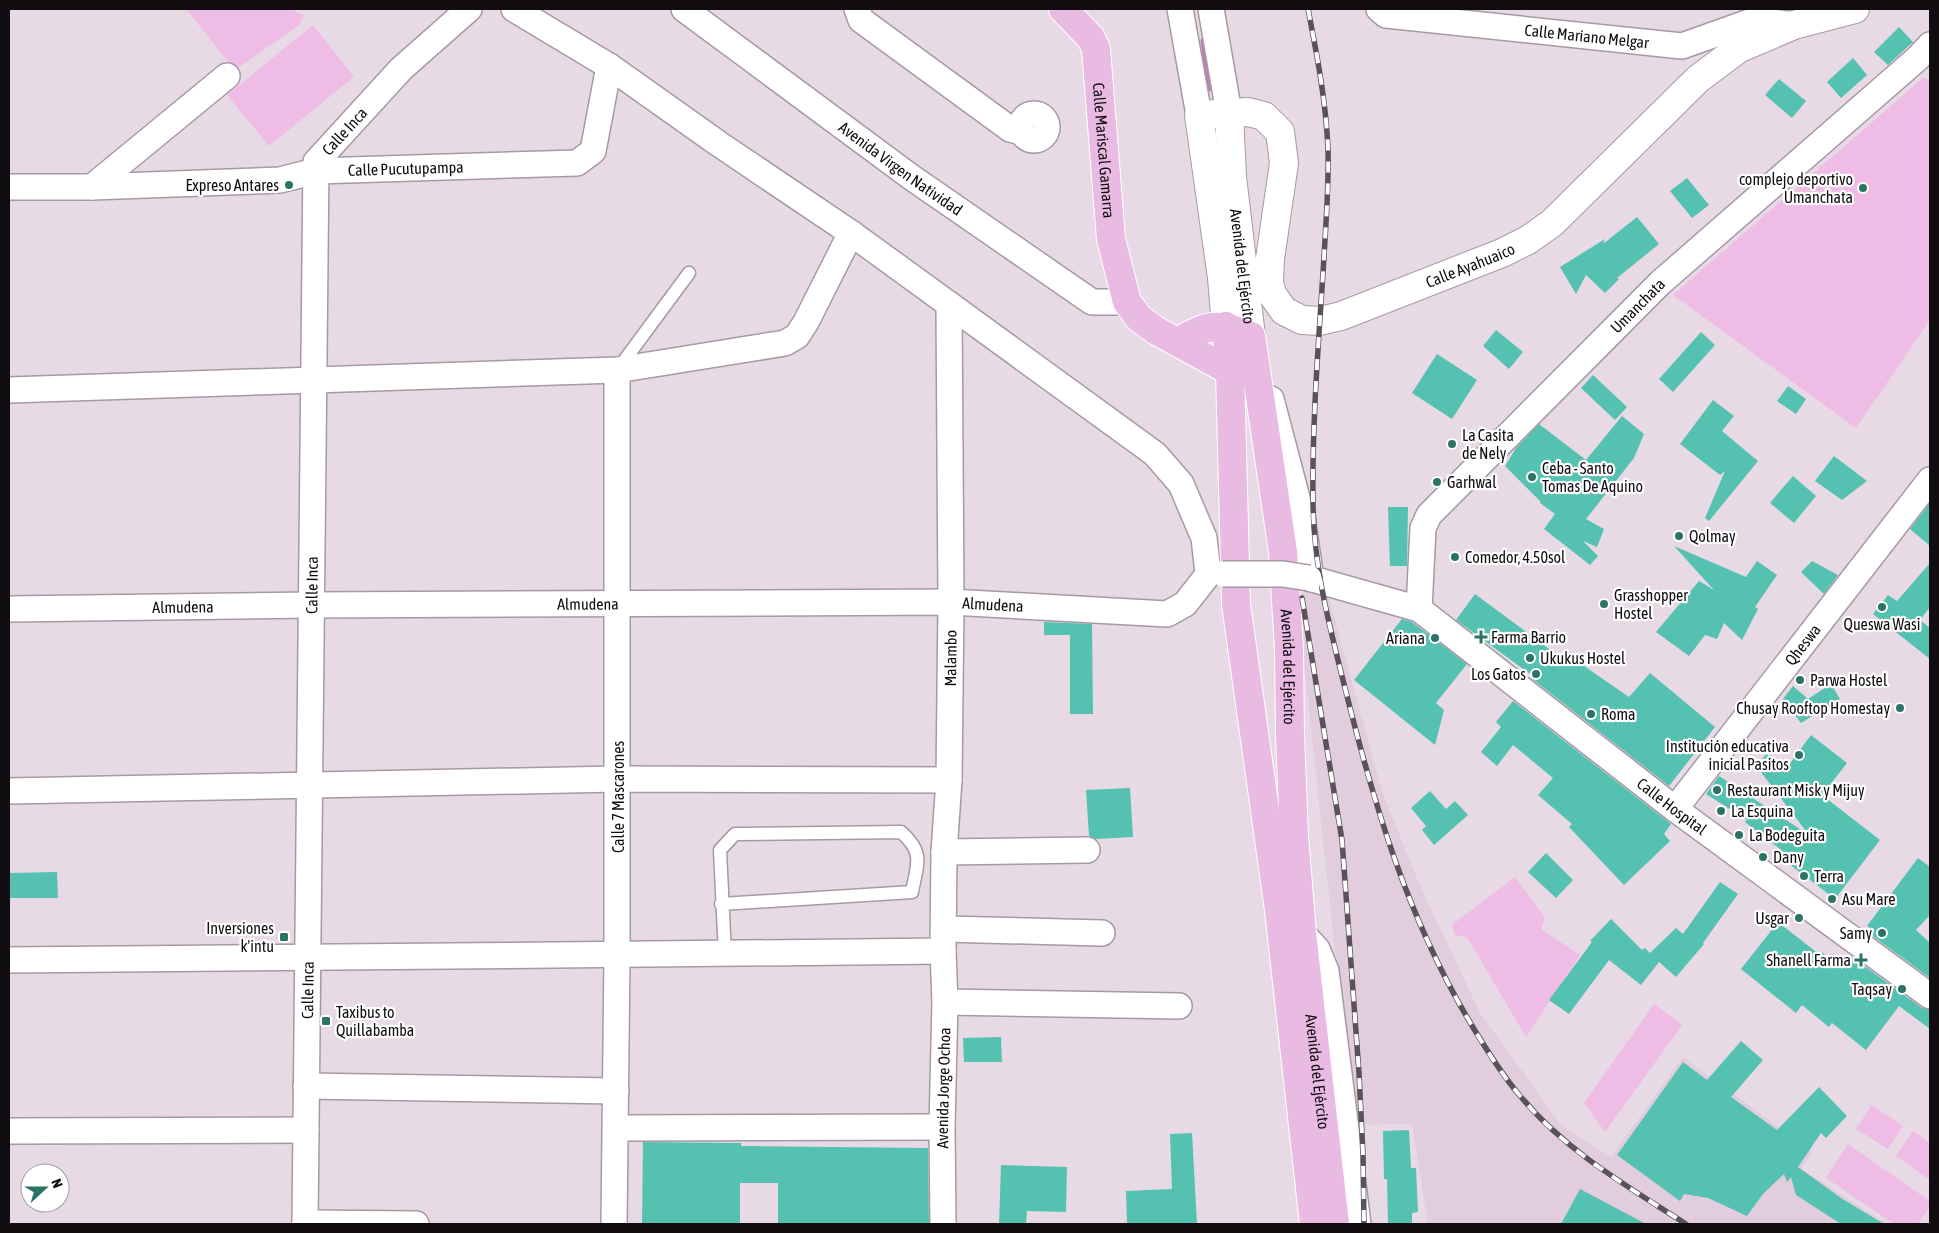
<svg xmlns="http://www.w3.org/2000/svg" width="1939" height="1233" font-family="'Asap Condensed',sans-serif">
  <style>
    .built { fill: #e1cddd }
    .green { fill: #efbce6 }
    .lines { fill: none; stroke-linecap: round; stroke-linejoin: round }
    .stream { stroke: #bd80b4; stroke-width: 7 }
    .building { fill: #55c1b0 }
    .lane-casing { stroke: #a699a4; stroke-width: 15 }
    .street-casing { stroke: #a699a4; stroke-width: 28 }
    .secondary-casing { stroke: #a699a4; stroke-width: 30 }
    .primary-casing { stroke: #fff; stroke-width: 30 }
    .lane { stroke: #fff; stroke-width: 12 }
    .street { stroke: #fff; stroke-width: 25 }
    .secondary { stroke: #fff; stroke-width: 28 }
    .primary { stroke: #e9bae2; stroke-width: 28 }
    .rail-casing { stroke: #595259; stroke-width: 5.5 }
    .rail { stroke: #fff; stroke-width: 4; stroke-dasharray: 11; stroke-linecap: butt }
    .street-bridge-casing { stroke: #a699a4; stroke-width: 28; stroke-linecap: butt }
    .street-bridge { stroke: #fff; stroke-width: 25 }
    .poi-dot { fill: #2b7267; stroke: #fff; stroke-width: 2 }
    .labels { text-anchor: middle; stroke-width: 4.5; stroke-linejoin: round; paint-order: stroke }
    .street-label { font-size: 16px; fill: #100c10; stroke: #fff }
    .poi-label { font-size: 16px; fill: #100c10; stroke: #fff; text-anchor: start }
  </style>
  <rect width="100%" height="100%" fill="#e7dae5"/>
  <path class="built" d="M1296,592L1328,595L1382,791L1418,881L1480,1013L1561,1125L1611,1157L1683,1057L1813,1152L1801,1169L1888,1224H1428L1412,1124L1354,1125Z"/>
  <g class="green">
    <path d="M186,9H291L304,16L299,25L235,70Z"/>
    <path d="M313,25L354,77L269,146L227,95Z"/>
    <path d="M1924,77L1930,81V320L1856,428L1673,295Z"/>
    <path d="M1515,877L1545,918L1541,929L1580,955L1526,1037L1467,937L1455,935L1452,925Z"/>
    <path d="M1654,1004L1682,1025L1605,1132L1584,1103Z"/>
    <path d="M1872,1105L1903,1126L1888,1149L1856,1129Z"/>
    <path d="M1913,1131L1930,1143V1180L1896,1156Z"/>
    <path d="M1848,1144L1930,1201V1206L1918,1224H1894L1826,1178Z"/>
  </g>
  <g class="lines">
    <path class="stream" d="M1204,41L1210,88"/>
  </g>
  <g class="building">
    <path d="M1899,27L1913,42L1888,65L1874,52Z"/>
    <path d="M1853,58L1867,75L1841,98L1827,82Z"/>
    <path d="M1779,79L1806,101L1792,118L1765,95Z"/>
    <path d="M1687,178L1709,205L1692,218L1670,191Z"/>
    <path d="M1637,217L1659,244L1617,278L1619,279L1605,293L1586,275L1576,294L1560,267L1605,239L1603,244Z"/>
    <path d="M1496,330L1523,352L1509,369L1483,346Z"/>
    <path d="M1701,332L1715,345L1673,392L1659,379Z"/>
    <path d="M1437,354L1477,380L1452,419L1412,393Z"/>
    <path d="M1593,375L1627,407L1615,420L1581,388Z"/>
    <path d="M1788,386L1806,399L1796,414L1777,401Z"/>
    <path d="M1713,400L1734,416L1722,431L1758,461L1709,521L1705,518L1725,471L1720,475L1680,444Z"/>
    <path d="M1622,416L1644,434L1634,458L1586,519L1604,529L1597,547L1583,541L1598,556L1590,565L1544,529L1555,514L1540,503L1541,502L1505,466L1516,448L1539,424L1586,460Z"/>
    <path d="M1834,456L1867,481L1842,500L1815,481Z"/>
    <path d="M1793,476L1816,496L1794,523L1770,503Z"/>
    <path d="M1930,503V546L1910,529Z"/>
    <path d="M1388,507H1408L1407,566H1390Z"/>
    <path d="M1674,546L1746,577L1757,561L1777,575L1755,607L1758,609L1742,640L1724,623L1717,639L1705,635L1689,656L1656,632L1699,581L1714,590Z"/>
    <path d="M1812,561L1838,575L1824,594L1801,572Z"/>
    <path d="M1930,563V607L1920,620L1930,628V659L1873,614L1888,595L1897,601Z"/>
    <path d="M1475,594L1572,666L1574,659L1629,697L1650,673L1715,727L1669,786L1531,678L1533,676L1456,620Z"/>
    <path d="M1402,619L1412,622L1467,664L1436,703L1444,710L1435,745L1354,680Z"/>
    <path d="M1044,622L1092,624L1093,714H1070V635H1044Z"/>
    <path d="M1831,684L1840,699L1801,723L1783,699L1793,686L1808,699Z"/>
    <path d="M1513,701L1671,824L1664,834L1670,841L1624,885L1569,827L1572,824L1538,795L1553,778L1513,745L1497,766L1481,752L1501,727L1496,722Z"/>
    <path d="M1811,735L1847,763L1822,795L1880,840L1835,899L1789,864L1793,859L1745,822L1747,820L1706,794L1719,776L1809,835L1757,767L1766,754L1786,769Z"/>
    <path d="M1130,788L1133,837L1095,839L1089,836L1086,790Z"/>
    <path d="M1430,791L1446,809L1455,801L1468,815L1434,845L1422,830L1426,826L1411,808Z"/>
    <path d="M1546,853L1573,880L1556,898L1528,872Z"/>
    <path d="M1918,858L1930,867V915L1916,930L1930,943V978L1870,934L1873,930L1867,926Z"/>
    <path d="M57,872L58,898H9V873Z"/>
    <path d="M1720,882L1738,894L1703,943L1704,944L1676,977L1659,962L1641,985L1609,960L1569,1014L1549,1000L1592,942L1590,941L1611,919L1642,950L1645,948L1650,953L1676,928L1683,934Z"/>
    <path d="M1778,922L1820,955L1822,952L1842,969L1852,957L1922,1008L1930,1010V1029L1899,1006L1866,1050L1832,1023L1829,1027L1802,1005L1796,1013L1741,969Z"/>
    <path d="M1001,1037L1002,1062H964L963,1038Z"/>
    <path d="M1741,1041L1763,1060L1731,1097L1777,1130L1819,1087L1847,1116L1826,1138L1821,1133L1798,1167L1841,1198L1884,1224H1841L1796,1195L1791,1177L1787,1182L1784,1174L1763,1194L1747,1216L1708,1198L1684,1194L1680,1201L1617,1155L1683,1062L1707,1080Z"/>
    <path d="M1409,1130L1411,1168H1416L1418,1212L1412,1213V1224H1388L1387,1179H1384L1383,1131Z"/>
    <path d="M1192,1133L1197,1224H1127L1126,1191L1172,1189L1170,1134Z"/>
    <path d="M643,1142L741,1143V1146L928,1148L929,1224H778V1183H740V1224H642Z"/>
    <path d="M1001,1165L1067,1167L1066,1212L1027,1211L1026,1224H999Z"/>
    <path d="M1580,1189L1646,1224H1561Z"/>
  </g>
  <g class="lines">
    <g class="lane-casing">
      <g id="lane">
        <path d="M618,369L689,273"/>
        <path d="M721,904L912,892C917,864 925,853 901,832L735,834L720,850L725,955"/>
      </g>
    </g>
    <g class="street-casing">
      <g id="street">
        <path d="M514,9L609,66L719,144L851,233L1155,454L1181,484L1204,538L1208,573"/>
        <path id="s1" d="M684,9L911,177L1092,302H1127"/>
        <path d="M857,9L861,20L1010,129L1022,132"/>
        <path d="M1180,9L1199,115"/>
        <path d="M1211,9L1229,113"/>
        <path id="s2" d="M1379,9L1386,15L1682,46L1755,20L1794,25"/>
        <circle cx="1034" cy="127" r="13"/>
        <path id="s3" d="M9,187H92L280,180L316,171L577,163L593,151L609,66"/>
        <path d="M92,187L227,76"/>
        <path d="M9,390L617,370L785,343L797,336L806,322L851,233"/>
        <path d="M1271,399L1302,517L1311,579"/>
        <path id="s4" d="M1309,578L1419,609L1675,809L1930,996"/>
        <path id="s5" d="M9,609L311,605L951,602L1167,614L1185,604L1207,576L1208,573"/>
        <path id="s6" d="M1419,609L1423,528L1429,515L1660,283L1918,58L1930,45"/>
        <path d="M9,791L617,779L949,780"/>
        <path id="s7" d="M1675,809L1930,480"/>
        <path d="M944,852L1087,850"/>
        <path d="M944,929L1102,933"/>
        <path d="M1302,933L1317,949L1326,971L1358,1224"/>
        <path d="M9,960C320,956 632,956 943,951"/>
        <path d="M945,1002L1179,1006"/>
        <path d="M306,1086L616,1091"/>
        <path d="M616,1128L942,1127"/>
        <path d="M9,1131L306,1130"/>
        <path d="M305,1223L416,1224"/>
        <path id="s8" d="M305,1224L316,162L401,69L469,9"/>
        <path d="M614,1224L617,955V370"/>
        <path id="s9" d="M943,1224L942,1127L945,1002L943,951L944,852L949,780L951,602L949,304"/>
      </g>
    </g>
    <g class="secondary-casing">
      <g id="secondary">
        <path id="s10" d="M1229,113L1232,177L1251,336"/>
        <path id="s11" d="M1226,326L1222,278L1199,115L1248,112L1264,116L1280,132L1284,163L1270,259L1269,283L1272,294L1284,311L1302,320L1320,321L1341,316L1502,253L1528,240L1552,223L1698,79L1738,49L1794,25L1855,9"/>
      </g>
    </g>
    <g class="primary-casing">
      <g id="primary">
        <path id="s12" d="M1063,9L1091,38L1096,49L1111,239L1127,302L1139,318L1155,330L1230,371L1245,369"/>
        <path d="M1226,326L1230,371L1236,604L1279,910L1314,1224"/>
        <path id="s13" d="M1177,342C1209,324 1216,322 1251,336L1283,552L1289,648L1290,734L1294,836L1302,933L1335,1224"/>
      </g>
    </g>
    <use href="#lane" class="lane"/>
    <use href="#street" class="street"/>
    <use href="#secondary" class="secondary"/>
    <use href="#primary" class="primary"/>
    <g class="rail-casing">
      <g id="rail">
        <path d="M1308,9C1317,55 1326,101 1328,149C1329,185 1326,221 1324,257C1319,338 1312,419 1313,500C1313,566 1330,628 1346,692C1375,808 1407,915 1468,1019C1484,1046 1501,1074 1521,1097C1567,1152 1627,1186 1686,1224"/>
        <path d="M1302,598L1342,840L1359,1073L1363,1155L1364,1224"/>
      </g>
    </g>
    <use href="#rail" class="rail"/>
    <g class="street-bridge-casing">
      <path id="street-bridge" d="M1223,574H1283L1309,578"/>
    </g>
    <use href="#street-bridge" class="street-bridge"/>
  </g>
  <g class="poi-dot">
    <circle cx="289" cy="185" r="5"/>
    <circle cx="1863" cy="188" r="5"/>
    <circle cx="1452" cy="444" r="5"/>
    <circle cx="1532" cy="477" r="5"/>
    <circle cx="1437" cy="482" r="5"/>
    <circle cx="1679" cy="536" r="5"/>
    <circle cx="1455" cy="557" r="5"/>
    <circle cx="1604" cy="604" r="5"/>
    <circle cx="1882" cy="607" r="5"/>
    <path d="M1478.5 629.5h5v5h5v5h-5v5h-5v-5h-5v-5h5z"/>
    <circle cx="1435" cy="638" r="5"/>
    <circle cx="1530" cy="658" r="5"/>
    <circle cx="1536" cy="674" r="5"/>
    <circle cx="1800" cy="680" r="5"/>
    <circle cx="1900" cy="708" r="5"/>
    <circle cx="1591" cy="714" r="5"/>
    <circle cx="1799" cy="755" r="5"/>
    <circle cx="1717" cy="790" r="5"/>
    <circle cx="1721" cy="811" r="5"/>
    <circle cx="1739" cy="835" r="5"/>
    <circle cx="1763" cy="857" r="5"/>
    <circle cx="1804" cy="876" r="5"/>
    <circle cx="1832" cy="899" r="5"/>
    <circle cx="1799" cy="918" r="5"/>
    <circle cx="1882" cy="933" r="5"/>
    <rect x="279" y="932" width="10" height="10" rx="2.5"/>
    <path d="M1858.5 952.5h5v5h5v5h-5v5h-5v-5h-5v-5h5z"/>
    <circle cx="1902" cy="989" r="5"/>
    <rect x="321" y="1016" width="10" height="10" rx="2.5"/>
  </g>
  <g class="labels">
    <g class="street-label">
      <text dy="6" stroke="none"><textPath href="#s2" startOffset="211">Calle Mariano Melgar</textPath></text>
      <text dy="6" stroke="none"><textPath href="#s8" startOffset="1104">Calle Inca</textPath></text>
      <text dy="6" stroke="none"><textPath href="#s12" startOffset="154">Calle Mariscal Gamarra</textPath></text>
      <text dy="6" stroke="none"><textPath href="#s3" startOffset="398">Calle Pucutupampa</textPath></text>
      <text dy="6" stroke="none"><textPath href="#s1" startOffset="269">Avenida Virgen Natividad</textPath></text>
      <text dy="6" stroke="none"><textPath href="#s11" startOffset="684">Calle Ayahuaico</textPath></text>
      <text dy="6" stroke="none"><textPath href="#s10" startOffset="154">Avenida del Ejército</textPath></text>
      <text dy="6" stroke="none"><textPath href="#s6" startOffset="391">Umanchata</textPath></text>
      <text dy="6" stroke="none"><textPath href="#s8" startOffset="639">Calle Inca</textPath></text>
      <text dy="6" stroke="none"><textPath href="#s5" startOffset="579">Almudena</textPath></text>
      <text dy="6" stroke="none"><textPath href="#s5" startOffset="984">Almudena</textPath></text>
      <text dy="6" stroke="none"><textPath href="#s5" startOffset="174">Almudena</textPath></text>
      <text dy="6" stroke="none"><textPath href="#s7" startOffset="208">Qheswa</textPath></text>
      <text dy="6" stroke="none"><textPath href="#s9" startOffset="566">Malambo</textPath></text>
      <text dy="6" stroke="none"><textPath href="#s13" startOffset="412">Avenida del Ejército</textPath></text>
      <text transform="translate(618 797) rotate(-90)" y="6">Calle 7 Mascarones</text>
      <text dy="6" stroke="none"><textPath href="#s4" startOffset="435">Calle Hospital</textPath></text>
      <text dy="6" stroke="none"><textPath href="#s8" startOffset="234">Calle Inca</textPath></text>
      <text dy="6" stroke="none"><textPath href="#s13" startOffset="818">Avenida del Ejército</textPath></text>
      <text dy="6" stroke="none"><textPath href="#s9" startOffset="136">Avenida Jorge Ochoa</textPath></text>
    </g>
    <g class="poi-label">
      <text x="1853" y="185" text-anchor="end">complejo deportivo<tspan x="1853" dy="18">Umanchata</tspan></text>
      <text x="279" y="191" text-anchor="end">Expreso Antares</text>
      <text x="1462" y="441">La Casita<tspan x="1462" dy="18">de Nely</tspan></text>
      <text x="1542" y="474">Ceba - Santo<tspan x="1542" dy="18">Tomas De Aquino</tspan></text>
      <text x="1447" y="488">Garhwal</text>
      <text x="1689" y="542">Qolmay</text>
      <text x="1465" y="563">Comedor, 4.50sol</text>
      <text x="1614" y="601">Grasshopper<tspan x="1614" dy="18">Hostel</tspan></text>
      <text x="1882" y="630" text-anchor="middle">Queswa Wasi</text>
      <text x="1491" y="643">Farma Barrio</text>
      <text x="1425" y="644" text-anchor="end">Ariana</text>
      <text x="1540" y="664">Ukukus Hostel</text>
      <text x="1526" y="680" text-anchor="end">Los Gatos</text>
      <text x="1810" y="686">Parwa Hostel</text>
      <text x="1890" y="714" text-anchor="end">Chusay Rooftop Homestay</text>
      <text x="1601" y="720">Roma</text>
      <text x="1789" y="752" text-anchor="end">Institución educativa<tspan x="1789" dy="18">inicial Pasitos</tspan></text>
      <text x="1727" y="796">Restaurant Misk y Mijuy</text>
      <text x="1731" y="817">La Esquina</text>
      <text x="1749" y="841">La Bodeguita</text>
      <text x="1773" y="863">Dany</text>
      <text x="1814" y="882">Terra</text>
      <text x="1842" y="905">Asu Mare</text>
      <text x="1789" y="924" text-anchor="end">Usgar</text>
      <text x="274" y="934" text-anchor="end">Inversiones<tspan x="274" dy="18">k'intu</tspan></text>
      <text x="1872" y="939" text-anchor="end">Samy</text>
      <text x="1851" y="966" text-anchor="end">Shanell Farma</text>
      <text x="1892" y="995" text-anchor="end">Taqsay</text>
      <text x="336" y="1018">Taxibus to<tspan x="336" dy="18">Quillabamba</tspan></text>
    </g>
  </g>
  <rect width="1939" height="1233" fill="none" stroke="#100c10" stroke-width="20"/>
  <g transform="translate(45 1188) rotate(69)"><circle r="24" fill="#ffffff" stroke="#9f9e9f"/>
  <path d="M0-4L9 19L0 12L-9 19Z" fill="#2b7267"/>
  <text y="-8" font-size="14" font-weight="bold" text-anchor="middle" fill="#100c10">N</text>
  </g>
</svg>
